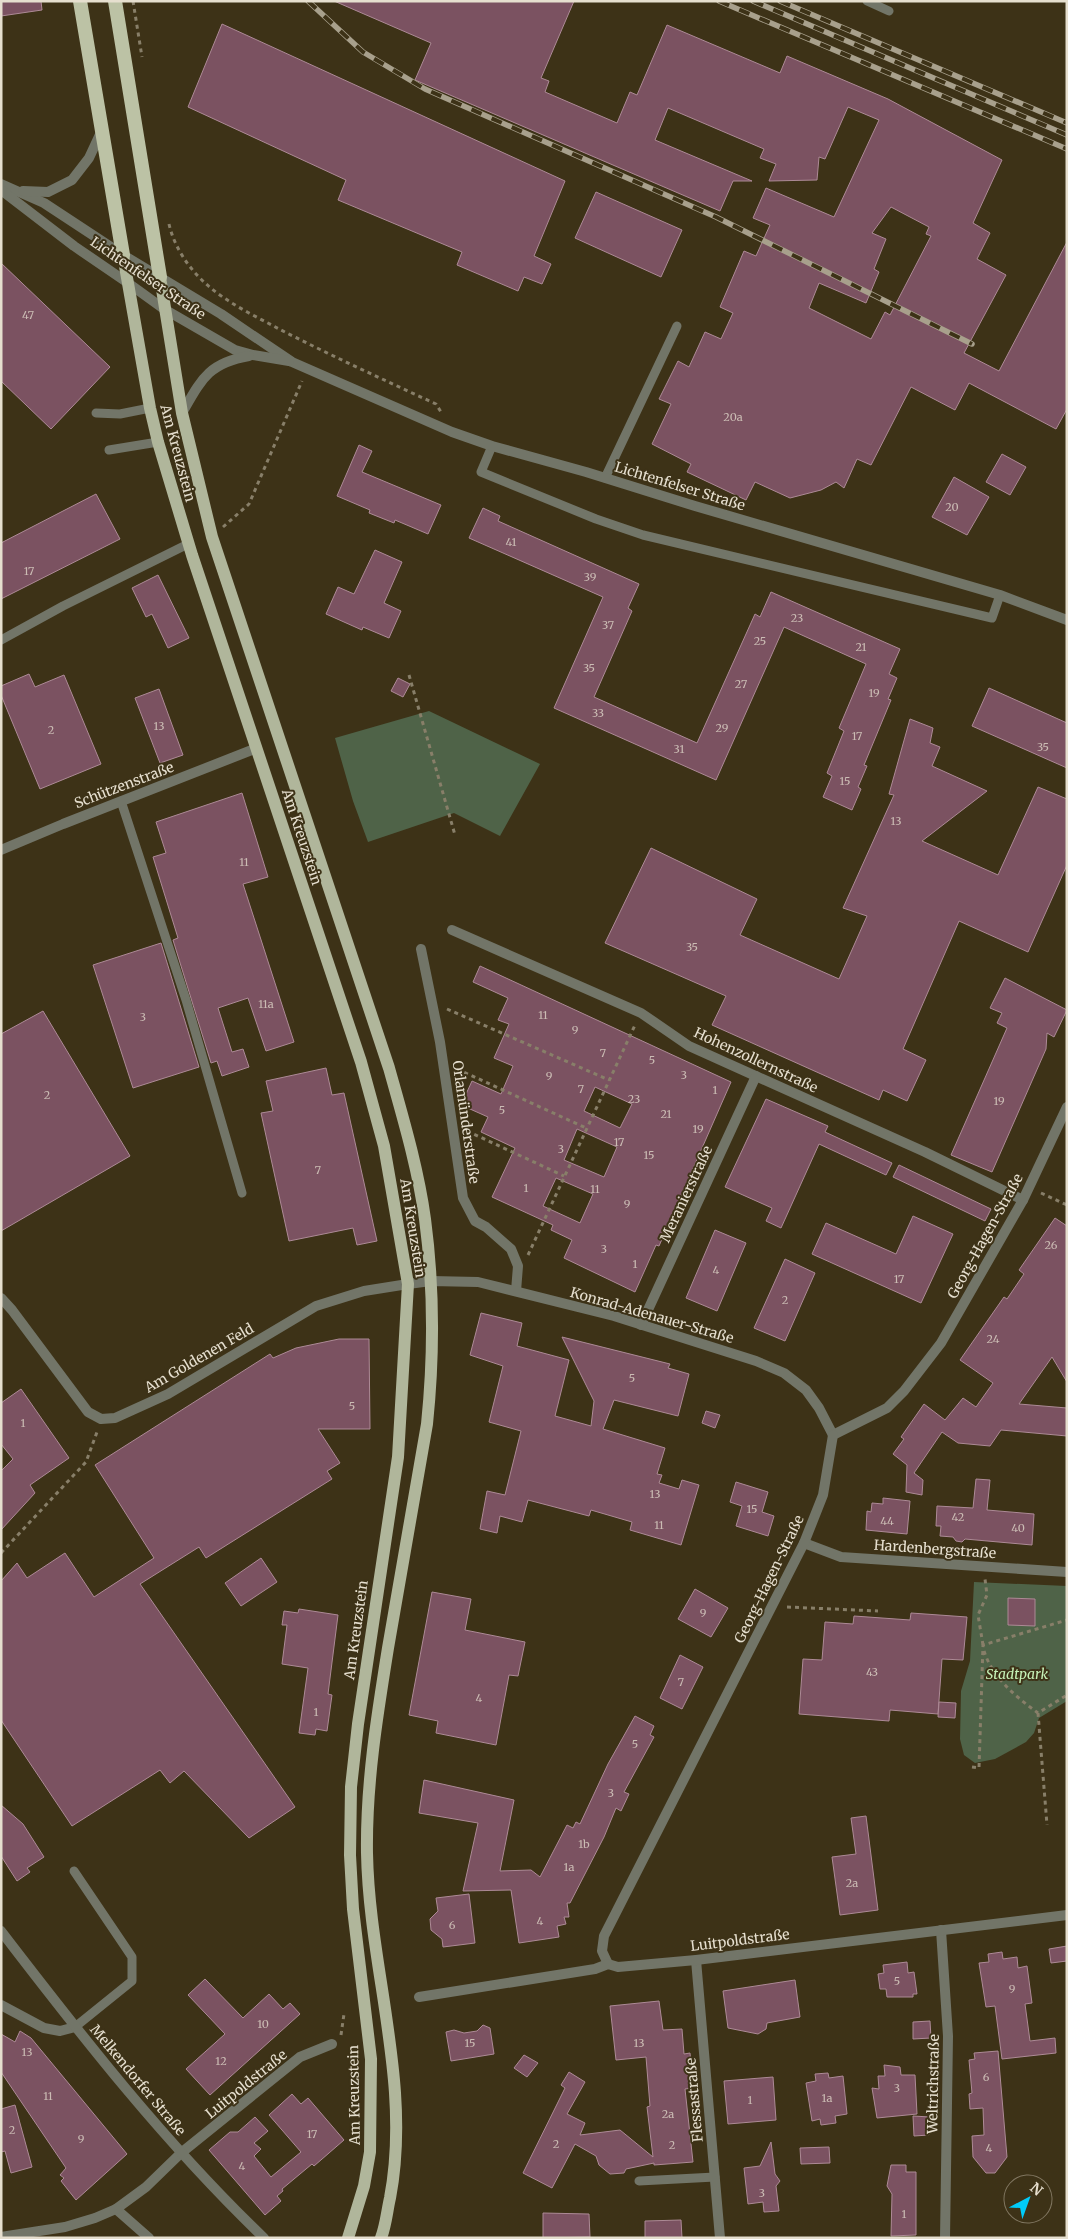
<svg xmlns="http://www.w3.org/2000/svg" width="1068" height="2239" font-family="Merriweather,serif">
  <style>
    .green { fill: #4f6348 }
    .building { fill: #7b5261; stroke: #ad8a96; fill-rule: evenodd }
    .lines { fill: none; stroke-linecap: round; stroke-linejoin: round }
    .path { stroke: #887f69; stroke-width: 3; stroke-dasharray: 4 4; stroke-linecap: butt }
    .service { stroke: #727568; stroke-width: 9 }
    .minor { stroke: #727568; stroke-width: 10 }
    .tertiary { stroke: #727568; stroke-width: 10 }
    .primary { stroke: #b0b69b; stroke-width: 12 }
    .trunk { stroke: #bcc2a5; stroke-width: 14 }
    .rail-casing { stroke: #a8a08c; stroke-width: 5.5 }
    .rail { stroke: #3d3217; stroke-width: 4; stroke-dasharray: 11; stroke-linecap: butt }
    .labels { text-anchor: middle; stroke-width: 4; stroke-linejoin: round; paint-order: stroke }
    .number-label { font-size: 11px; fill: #cbbcb4 }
    .street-label { font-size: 14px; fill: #e6dfcf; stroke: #3d3217 }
    .park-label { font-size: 14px; font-style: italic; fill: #c6f1b7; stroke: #3d3217 }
  </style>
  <rect width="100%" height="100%" fill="#3d3217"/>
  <g class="green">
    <path d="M429,711L540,764L500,836L454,813L368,842L353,801L335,738Z"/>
    <path d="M974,1582L1067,1586V1701L1039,1718L1034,1733L1026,1742L995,1759L975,1763L964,1755L960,1739L961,1691L970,1661Z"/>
  </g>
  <g class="building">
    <path d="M1,1H41L42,10L1,16Z"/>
    <path d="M334,1H574L541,78L549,81L545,92L617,123L630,92L637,95L667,25L780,73L787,56L888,99L1002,160L973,223L990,233L977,259L1006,275L964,353L999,371L1067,242V409L1056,429L969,383L955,410L911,387L871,465L857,459L844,488L836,482L821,490L790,498L755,482L746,500L687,472L691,464L652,444L671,404L659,399L678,361L689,367L705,332L721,339L733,313L720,307L744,251L756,256L770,225L753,218L766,188L834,217L879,120L848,107L825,159L819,157L817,180L769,181L776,164L760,158L764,149L668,108L655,140L752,181H733L720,211L415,80L431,43ZM891,207L929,227L926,234L931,236L890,315L885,312L871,339L809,308L819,283L866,303L879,272L874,269L886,239L872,233Z"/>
    <path d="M222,24L565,181L534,256L551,264L542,284L524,277L518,291L457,265L462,252L338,200L346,180L188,107Z"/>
    <path d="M596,192L682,230L661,277L575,238Z"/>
    <path d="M1,263L110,367L51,429L1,381Z"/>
    <path d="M359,445L372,451L362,472L441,505L428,534L395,520L394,523L369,513L370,510L337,496Z"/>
    <path d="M1002,454L1026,467L1010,495L986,482Z"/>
    <path d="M954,477L989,497L967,535L932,517Z"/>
    <path d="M96,494L120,539L1,599V543Z"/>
    <path d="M483,508L500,516L498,521L639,584L628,608L632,611L594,697L697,743L755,614L760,617L771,592L900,649L889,674L897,678L888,699L891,700L864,765L867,766L858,787L861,789L852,810L823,797L832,776L827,773L844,731L839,728L866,664L784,627L716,780L554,708L603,597L469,538Z"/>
    <path d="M375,550L402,562L384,603L401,611L389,638L363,627L362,630L326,614L338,587L354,594Z"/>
    <path d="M158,575L189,638L168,648L152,614L146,617L132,588Z"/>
    <path d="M29,674L35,687L64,675L101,764L40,789L1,695V686Z"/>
    <path d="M398,678L410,684L403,697L391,691Z"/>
    <path d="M989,688L1067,723V768L972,726Z"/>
    <path d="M159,689L183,755L160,763L135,698Z"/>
    <path d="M910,719L933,728L930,743L940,747L932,766L987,791L922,841L998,875L1038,787L1067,799V865L1028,952L959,921L903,1049L926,1060L907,1101L883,1090L879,1100L712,1025L726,996L605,943L651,848L757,899L740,935L839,979L867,916L843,908L894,795L889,794Z"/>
    <path d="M242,793L268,877L243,884L294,1042L266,1051L248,998L218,1008L232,1052L243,1049L249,1067L222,1076L217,1061L211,1063L173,940L178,938L153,857L166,853L156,822Z"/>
    <path d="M161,943L199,1067L133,1088L93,965Z"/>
    <path d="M480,966L731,1082L659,1246L656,1245L635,1292L564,1258L572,1240L551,1230L553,1225L492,1197L515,1148L481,1132L488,1117L461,1105L472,1081L501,1094L513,1066L494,1058L509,1024L498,1020L508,998L473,982ZM595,1087L632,1104L620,1128L584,1111ZM577,1129L617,1147L604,1177L564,1160ZM556,1178L593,1194L580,1223L543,1206Z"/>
    <path d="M1005,978L1067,1010L1054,1037L1047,1033L1046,1049L992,1172L951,1155L1007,1028L997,1023L1002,1013L990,1008Z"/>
    <path d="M43,1011L130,1156L1,1231V1034Z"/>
    <path d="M326,1068L332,1095L344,1093L377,1241L357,1245L353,1228L289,1241L261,1113L273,1111L266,1081Z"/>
    <path d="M766,1099L828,1126L825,1132L892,1163L886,1175L819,1144L781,1228L766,1221L772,1208L725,1187Z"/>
    <path d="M899,1165L991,1209L985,1221L893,1177Z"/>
    <path d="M913,1216L953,1234L921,1303L812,1254L826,1223L896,1254Z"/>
    <path d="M1055,1218L1067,1226V1382L1052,1357L1019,1404L1067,1408V1436L1001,1430L990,1446L958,1443L942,1432L914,1473L923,1480L922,1495L906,1492L907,1465L893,1454L904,1439L901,1437L924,1404L945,1420L963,1398L976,1407L993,1383L960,1360L1004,1297L1007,1299L1024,1274L1019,1270Z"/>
    <path d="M715,1230L746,1243L717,1311L686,1298Z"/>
    <path d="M785,1259L815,1273L785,1341L754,1328Z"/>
    <path d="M481,1313L522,1323L517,1346L569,1360L555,1416L591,1426L594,1401L562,1337L670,1364L668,1368L689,1374L678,1416L614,1400L603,1429L665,1448L657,1474L662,1475L659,1483L679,1489L682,1480L699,1485L681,1545L630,1530L632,1522L591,1510L589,1516L528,1500L522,1522L500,1516L497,1533L480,1529L487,1491L505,1495L521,1431L489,1422L503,1366L470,1355Z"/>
    <path d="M339,1339H369L370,1429H318L340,1463L327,1471L332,1479L206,1558L199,1547L140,1584L295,1807L249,1838L184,1771L170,1783L160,1770L72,1826L1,1720V1581L17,1563L27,1578L65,1553L94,1597L154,1558L95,1465L270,1354L273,1358L296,1348Z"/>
    <path d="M21,1389L69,1458L30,1485L35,1493L1,1530V1471L13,1459L1,1444V1403Z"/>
    <path d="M706,1411L720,1415L715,1428L702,1423Z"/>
    <path d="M976,1479L990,1480L987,1510L1034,1514L1032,1545L965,1539L962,1542L956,1541L953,1537L940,1536L941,1526H936L937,1506L973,1508Z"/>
    <path d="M736,1482L768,1492L762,1512L774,1516L768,1536L736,1526L742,1506L730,1502Z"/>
    <path d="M883,1498L910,1501L907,1534L866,1530L867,1511L871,1512L872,1503L883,1504Z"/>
    <path d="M261,1558L277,1582L241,1606L225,1583Z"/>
    <path d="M695,1589L728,1608L711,1637L678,1619Z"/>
    <path d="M432,1592L471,1599L465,1630L525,1642L518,1676L509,1675L496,1745L436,1733L438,1721L409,1715Z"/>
    <path d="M1008,1598L1035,1599V1626L1008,1625Z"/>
    <path d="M299,1609L338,1615L328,1694L332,1695L327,1731L316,1729L315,1735L299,1733L308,1668L282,1664L287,1625H282L284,1611L298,1613Z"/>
    <path d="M911,1613L967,1617L963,1660L942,1659L938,1714L890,1710L889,1721L799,1714L803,1659L822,1660L825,1622L853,1624L854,1616L910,1620Z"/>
    <path d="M680,1655L703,1667L682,1709L660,1698Z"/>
    <path d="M939,1702L956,1703L955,1718L938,1717Z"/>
    <path d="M635,1716L654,1726L650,1735L654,1737L624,1792L629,1794L621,1811L616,1808L604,1837L570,1903H567L569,1917H564L566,1924L557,1926L559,1937L519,1943L511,1890L463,1891L478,1823L419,1813L424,1780L514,1800L500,1871L531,1870L540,1877L567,1825L573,1828L576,1822L580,1824L608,1764Z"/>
    <path d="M1,1805L23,1824L44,1857L27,1868L30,1872L17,1881L1,1856Z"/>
    <path d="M866,1816L878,1910L840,1915L832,1857L856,1854L851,1818Z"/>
    <path d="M469,1894L475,1943L443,1947L442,1939L431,1930L430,1919L438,1911L436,1898Z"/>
    <path d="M1067,1946V1961L1051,1963L1049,1949Z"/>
    <path d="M1002,1952L1003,1959L1017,1957L1018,1968L1027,1966L1032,2003L1025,2004L1030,2041L1055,2038L1056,2053L1002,2059L995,2006L986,2007L979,1963L989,1962L988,1954Z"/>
    <path d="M907,1962L908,1973L914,1972L917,1994H913V1997H887L886,1989H880L878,1974L884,1973L883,1965Z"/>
    <path d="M205,1979L243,2018L269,1994L283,2009L290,2003L300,2014L210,2095L186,2069L225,2034L188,1995Z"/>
    <path d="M795,1980L800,2017L767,2023L766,2029L758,2034L728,2028L723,1991Z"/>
    <path d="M659,2001L663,2030L682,2029L684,2054L690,2053L693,2088L685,2089L693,2162L654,2165V2163L626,2169L624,2173L610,2174L599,2165L596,2156L575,2144L552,2188L523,2173L565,2088L561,2085L569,2072L585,2082L567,2114L585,2123L580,2135L620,2130L653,2157L647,2107L650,2106L646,2057L616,2060L610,2006Z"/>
    <path d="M930,2021L931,2038L913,2039V2022Z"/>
    <path d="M483,2025L490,2028L494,2054L451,2061L446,2032L454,2030L464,2033L477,2031Z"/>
    <path d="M20,2031L31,2038L127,2154L76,2200L61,2181L64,2178L60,2175L66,2168L1,2072V2034L15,2042Z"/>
    <path d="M998,2051L1007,2157L995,2173H986L973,2157L972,2136L984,2135L983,2108L970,2109L969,2094L972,2093L969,2060L975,2059L974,2053Z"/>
    <path d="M524,2055L538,2063L527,2077L514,2068Z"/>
    <path d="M884,2065L900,2067L901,2075H915L917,2114L877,2118L872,2088L879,2089L878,2076H885Z"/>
    <path d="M828,2073L829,2078L843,2076L847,2114L835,2116L836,2123L821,2125L820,2119L812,2121L806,2083L816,2081L815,2074Z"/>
    <path d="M773,2077L776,2120L728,2124L724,2081Z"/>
    <path d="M292,2094L301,2104L308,2098L344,2140L314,2166L312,2164L282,2189L283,2191L277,2196L281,2201L265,2215L209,2150L230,2132H238L255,2117L268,2131L254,2143L261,2149L254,2156L271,2177L301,2152L269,2115Z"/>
    <path d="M15,2105L32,2167L11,2173L5,2151L1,2152V2109Z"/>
    <path d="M913,2116L930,2117L929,2135L914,2136Z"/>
    <path d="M771,2142L775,2174L780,2181L776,2186L779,2211L764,2212L763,2202L748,2204L744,2168L760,2166Z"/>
    <path d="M829,2147L830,2163L801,2164L800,2148Z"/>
    <path d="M891,2165H906V2172H916V2235L891,2236L892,2194L887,2186Z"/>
    <path d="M543,2213L589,2214L590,2237L543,2238Z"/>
    <path d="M681,2220L682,2238H645V2221Z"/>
  </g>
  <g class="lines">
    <g class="path">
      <path d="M133,1L142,57"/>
      <path d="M169,224C174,246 187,266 204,282C225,302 255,316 281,330C332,356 384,380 436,404L441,412"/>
      <path d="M223,527L249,504L302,381"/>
      <path d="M409,675L455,835"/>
      <path d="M447,1009L609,1080"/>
      <path d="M457,1069L586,1128"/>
      <path d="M467,1131L564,1176"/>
      <path d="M1041,1193L1067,1205"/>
      <path d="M528,1255L635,1025"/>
      <path d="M1,1553L86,1462L97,1432"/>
      <path d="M787,1607L878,1611"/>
      <path d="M983,1645L978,1615L987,1595L985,1579"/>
      <path d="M984,1651C992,1677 1016,1697 1038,1713L1067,1695"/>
      <path d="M1038,1713L1047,1825"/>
      <path d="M972,1767L979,1768L983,1645L1067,1620"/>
      <path d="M341,2035L344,2014"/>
    </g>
    <g class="service">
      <path d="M867,1L889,11"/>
      <path d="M96,413L120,414L150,408"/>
      <path d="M492,446L481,472L596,519L643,535L992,618L1000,595"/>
      <path d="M109,450L158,442"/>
      <path d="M605,478L677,326"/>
      <path d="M1,640L63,606L188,544"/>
      <path d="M121,801L186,1000L242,1193"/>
      <path d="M74,1871L132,1957V1981L75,2027"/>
      <path d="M639,2181L715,2177"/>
    </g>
    <g class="minor">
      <path d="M1,184L44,203L123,255"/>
      <path d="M1,190L74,246L128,283"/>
      <path d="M23,191L48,192L72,180L89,158L102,130"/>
      <path d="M1,850L63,824L257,748"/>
      <path d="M452,930L641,1013L689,1046L925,1152L1023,1200"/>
      <path d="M421,949L440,1042L463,1198L475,1221L486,1227L511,1249L518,1266L516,1291"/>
      <path d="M1,1298L12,1310L88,1412L101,1419L115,1418L168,1394L316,1306L364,1291L408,1284L431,1281L478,1282L614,1316L756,1361L784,1373L806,1390L819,1408L833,1435"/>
      <path d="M641,1325L756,1076"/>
      <path d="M833,1435L887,1408L904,1391L941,1343L1023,1200L1067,1107"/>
      <path d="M804,1543L841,1557L1067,1572"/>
      <path d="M941,1930L948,2036L945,2238"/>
      <path d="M696,1960L720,2238"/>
      <path d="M608,1964L602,1951L604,1936L804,1543L823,1495L833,1435"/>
      <path d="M419,1997L595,1969L608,1964L618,1967L696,1960L1067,1915"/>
      <path d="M1,2005L44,2028L60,2031L75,2027"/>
      <path d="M116,2209L149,2238"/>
      <path d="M1,2237L65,2227L95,2218L116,2209L146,2187L181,2153L300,2057L332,2044"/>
    </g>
    <g class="tertiary">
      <path d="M123,255L221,314L292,362L452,432L492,446L586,472L695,506L1000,595L1067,620"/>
      <path d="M128,283L164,309L235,350L253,355L289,361"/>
      <path d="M182,413C201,380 208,363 249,356"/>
      <path d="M1,1931C83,2038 166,2144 264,2238"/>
    </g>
    <g class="primary">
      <path d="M123,255L150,408L158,442L192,555L361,1062L384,1146L408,1284L398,1457L358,1724L351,1787L350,1855L353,1909L371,2059L370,2152L364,2186L348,2238"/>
      <path d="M160,277L182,413L212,537L389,1068C403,1118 418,1168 425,1219C434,1287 434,1356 427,1424C414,1499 401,1573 388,1648C377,1716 366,1784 367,1853C369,1968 412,2083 390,2198C387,2211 386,2225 381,2238"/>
    </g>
    <g class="trunk">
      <path d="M80,1L123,255"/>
      <path d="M115,1L160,277"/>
    </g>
    <g class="rail-casing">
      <g id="rail">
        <path d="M308,1L363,52L425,89L716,217L972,344"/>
        <path d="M719,1L1067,149"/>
        <path d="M753,1L1067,135"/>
        <path d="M780,1L1067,123"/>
      </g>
    </g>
    <use href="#rail" class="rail"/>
  </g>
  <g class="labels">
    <g class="number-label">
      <text x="28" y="319">47</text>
      <text x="733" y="421">20a</text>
      <text x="952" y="511">20</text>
      <text x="511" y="546">41</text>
      <text x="29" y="575">17</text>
      <text x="590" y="581">39</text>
      <text x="797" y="622">23</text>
      <text x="608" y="629">37</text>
      <text x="760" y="645">25</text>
      <text x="861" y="651">21</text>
      <text x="589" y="672">35</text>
      <text x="741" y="688">27</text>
      <text x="874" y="697">19</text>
      <text x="598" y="717">33</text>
      <text x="159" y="730">13</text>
      <text x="722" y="732">29</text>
      <text x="51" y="734">2</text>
      <text x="857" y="740">17</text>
      <text x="1043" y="751">35</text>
      <text x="679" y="753">31</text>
      <text x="845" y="785">15</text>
      <text x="896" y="825">13</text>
      <text x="244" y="866">11</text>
      <text x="692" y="951">35</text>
      <text x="266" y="1008">11a</text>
      <text x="543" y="1019">11</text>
      <text x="143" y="1021">3</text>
      <text x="575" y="1034">9</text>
      <text x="603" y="1057">7</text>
      <text x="652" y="1064">5</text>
      <text x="684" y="1079">3</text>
      <text x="549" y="1080">9</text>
      <text x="581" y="1093">7</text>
      <text x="715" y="1094">1</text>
      <text x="47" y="1099">2</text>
      <text x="634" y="1103">23</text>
      <text x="999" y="1105">19</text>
      <text x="502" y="1114">5</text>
      <text x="666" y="1118">21</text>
      <text x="698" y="1133">19</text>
      <text x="619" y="1146">17</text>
      <text x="561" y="1153">3</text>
      <text x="649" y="1159">15</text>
      <text x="318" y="1174">7</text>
      <text x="526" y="1192">1</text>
      <text x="595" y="1193">11</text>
      <text x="627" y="1208">9</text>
      <text x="1051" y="1249">26</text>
      <text x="604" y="1253">3</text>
      <text x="635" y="1268">1</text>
      <text x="716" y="1274">4</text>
      <text x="899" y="1283">17</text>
      <text x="785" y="1304">2</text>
      <text x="993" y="1343">24</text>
      <text x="632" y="1382">5</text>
      <text x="352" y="1410">5</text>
      <text x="23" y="1427">1</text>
      <text x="655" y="1498">13</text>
      <text x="752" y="1513">15</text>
      <text x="958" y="1521">42</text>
      <text x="887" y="1525">44</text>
      <text x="659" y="1529">11</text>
      <text x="1018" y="1532">40</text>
      <text x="703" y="1617">9</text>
      <text x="872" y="1676">43</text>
      <text x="681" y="1686">7</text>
      <text x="479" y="1702">4</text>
      <text x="316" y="1716">1</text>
      <text x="635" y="1748">5</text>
      <text x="611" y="1797">3</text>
      <text x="584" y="1848">1b</text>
      <text x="569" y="1871">1a</text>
      <text x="852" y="1887">2a</text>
      <text x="540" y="1925">4</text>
      <text x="452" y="1929">6</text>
      <text x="897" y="1985">5</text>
      <text x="1012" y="1993">9</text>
      <text x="263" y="2028">10</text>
      <text x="470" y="2047">15</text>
      <text x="639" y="2047">13</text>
      <text x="27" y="2056">13</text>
      <text x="221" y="2065">12</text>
      <text x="986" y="2081">6</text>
      <text x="897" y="2092">3</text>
      <text x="48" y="2100">11</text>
      <text x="827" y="2102">1a</text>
      <text x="750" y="2104">1</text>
      <text x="668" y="2118">2a</text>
      <text x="12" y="2134">2</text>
      <text x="312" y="2138">17</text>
      <text x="81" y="2143">9</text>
      <text x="556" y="2148">2</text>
      <text x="672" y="2149">2</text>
      <text x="989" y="2152">4</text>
      <text x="242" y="2170">4</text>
      <text x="762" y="2197">3</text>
      <text x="904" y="2218">1</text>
    </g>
    <g class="street-label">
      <text transform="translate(148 278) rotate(34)" y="5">Lichtenfelser Straße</text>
      <text transform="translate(178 453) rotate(75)" y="5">Am Kreuzstein</text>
      <text transform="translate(680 486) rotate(17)" y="5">Lichtenfelser Straße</text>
      <text transform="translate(124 785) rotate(-21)" y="5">Schützenstraße</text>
      <text transform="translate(302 837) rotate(72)" y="5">Am Kreuzstein</text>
      <text transform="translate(756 1060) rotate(25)" y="5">Hohenzollernstraße</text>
      <text transform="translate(466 1122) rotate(82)" y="5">Orlamünderstraße</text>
      <text transform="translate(686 1194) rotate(-65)" y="5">Meranierstraße</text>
      <text transform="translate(413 1228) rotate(81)" y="5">Am Kreuzstein</text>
      <text transform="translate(985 1236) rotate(-61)" y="5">Georg-Hagen-Straße</text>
      <text transform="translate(652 1315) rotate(16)" y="5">Konrad-Adenauer-Straße</text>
      <text transform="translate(199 1358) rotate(-30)" y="5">Am Goldenen Feld</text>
      <text transform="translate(935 1549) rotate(4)" y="5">Hardenbergstraße</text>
      <text transform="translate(769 1579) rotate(-64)" y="5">Georg-Hagen-Straße</text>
      <text transform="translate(356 1630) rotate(-82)" y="5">Am Kreuzstein</text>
      <text transform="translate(740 1940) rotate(-7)" y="5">Luitpoldstraße</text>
      <text transform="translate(138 2080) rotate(50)" y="5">Melkendorfer Straße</text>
      <text transform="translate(246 2084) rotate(-39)" y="5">Luitpoldstraße</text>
      <text transform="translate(933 2084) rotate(-89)" y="5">Weltrichstraße</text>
      <text transform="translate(354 2095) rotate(-91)" y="5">Am Kreuzstein</text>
      <text transform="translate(694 2100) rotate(-95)" y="5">Flessastraße</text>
    </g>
    <g class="park-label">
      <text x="1017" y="1679">Stadtpark</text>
    </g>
  </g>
  <rect width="1068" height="2239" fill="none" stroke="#e6dfcf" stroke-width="5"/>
  <g transform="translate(1028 2199) rotate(41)"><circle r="24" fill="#3d3217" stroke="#817761"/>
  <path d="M0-4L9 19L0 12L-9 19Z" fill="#00cbf9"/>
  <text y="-8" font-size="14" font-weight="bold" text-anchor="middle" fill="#e6dfcf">N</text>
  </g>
</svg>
